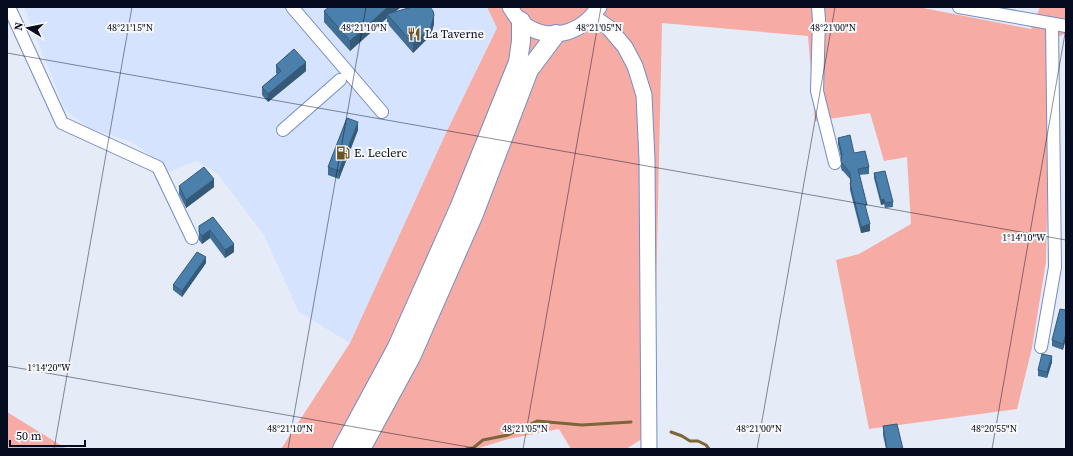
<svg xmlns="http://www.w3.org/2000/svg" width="1073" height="456" font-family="'Source Serif 4',serif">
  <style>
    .built { fill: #d6e3fe }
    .grass { fill: #f6aca5 }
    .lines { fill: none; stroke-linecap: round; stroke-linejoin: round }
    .stream { stroke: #7b6637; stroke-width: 3 }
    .minor-casing { stroke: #748dc5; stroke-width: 14 }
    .major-casing { stroke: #748dc5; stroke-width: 17 }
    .highway-casing { stroke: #748dc5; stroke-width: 20 }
    .minor { stroke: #fff; stroke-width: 12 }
    .major { stroke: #fff; stroke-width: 15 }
    .highway { stroke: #fff; stroke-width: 18 }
    .wall { fill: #406e94 }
    .shaded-wall { fill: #345a78 }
    .building { fill: #4b80ac; stroke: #345a78 }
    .ticks { fill: none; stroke: #050c20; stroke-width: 1; stroke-opacity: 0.45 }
    .labels { text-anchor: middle; stroke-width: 4; stroke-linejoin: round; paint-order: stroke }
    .poi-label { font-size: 12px; fill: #050c20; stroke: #f8f8f8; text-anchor: start }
    .ticks-label { font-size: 10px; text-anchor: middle; fill: #050c20; stroke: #f8f8f8; stroke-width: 4; stroke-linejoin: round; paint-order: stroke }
  </style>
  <rect width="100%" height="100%" fill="#e5ebf7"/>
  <path class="built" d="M24,7H487L497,28L446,133L350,343L299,312L264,235L217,173L196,161L167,173L154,158L132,142L87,127L65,110Z"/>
  <g class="grass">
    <path d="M487,7H918L1031,29L1040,7H1066V33L1051,41L1046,262L1032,348L1017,409L869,429L836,260L859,254L911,224L907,157L884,161L870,113L815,121L808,36L662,23L653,432L626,449H571L559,429L508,439L476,449H281L350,343L446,133L497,28Z"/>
    <path d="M7,412L67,449H7Z"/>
  </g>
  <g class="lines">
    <g class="stream">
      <path d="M671,432L682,436L690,441H698L706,445L709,449"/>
      <path d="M466,449L473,448L483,440L508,435L537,421L582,425L631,422"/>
    </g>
    <g class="minor-casing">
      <g id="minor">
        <path d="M9,7L62,123L158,167L192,238"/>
        <path d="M292,7L382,112"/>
        <path d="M818,7L819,20L817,91L835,163"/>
        <path d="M959,7L1066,26"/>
        <path d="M283,130L340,80"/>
        <path d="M1041,347L1055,267L1052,24"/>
      </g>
    </g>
    <g class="major-casing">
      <g id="major">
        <path d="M510,7C513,12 517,18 521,22C548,44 581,34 599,7"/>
        <path d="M593,17L609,28L625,47L635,66L644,95L647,160L649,449"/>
      </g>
    </g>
    <g class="highway-casing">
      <g id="highway">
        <path d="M342,449L397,347L459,208L518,62L521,41V21"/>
        <path d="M361,449L411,357L474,214L529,70L556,34"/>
      </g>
    </g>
    <use href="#minor" class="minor"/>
    <use href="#major" class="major"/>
    <use href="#highway" class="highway"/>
  </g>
  <g class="wall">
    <path d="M401,7L394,12L434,24L431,35L413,53L387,23V18L350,51L324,22V11Z"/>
    <path d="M276,65L306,71L268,102L262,95V87L277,74L276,73Z"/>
    <path d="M358,130L339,179L328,175V167Z"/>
    <path d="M838,138L869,167V174L859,175L870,231L861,233L850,190V179L843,171H842L841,168V158L838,144Z"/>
    <path d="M874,173L893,202V207L885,208L884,204L881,205L874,178Z"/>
    <path d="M179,186L214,187L186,208L179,194Z"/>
    <path d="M213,217L234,252L225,258L210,238L202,244L199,240V226Z"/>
    <path d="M206,263L182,297L173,290V285Z"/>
    <path d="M1066,310L1063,350L1052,346V340Z"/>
    <path d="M1052,362L1047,378L1038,376V370Z"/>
    <path d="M883,426L903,449H886L883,435Z"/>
  </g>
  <g class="shaded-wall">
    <path d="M388,7H401L389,17L387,14V18L350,51V41Z"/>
    <path d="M434,15V24L431,35L413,53V44Z"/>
    <path d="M306,62V71L268,102V94Z"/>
    <path d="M358,122V130L339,179V171Z"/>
    <path d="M214,179V187L186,208V200Z"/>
    <path d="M884,199V204L881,205V200Z"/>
    <path d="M870,224V231L861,233V227Z"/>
    <path d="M210,230V238L202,244V236Z"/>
    <path d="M234,244V252L225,258V250Z"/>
    <path d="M206,257V263L182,297V291Z"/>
    <path d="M1066,333V339L1063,350V344Z"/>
    <path d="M1052,356V362L1047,378V372Z"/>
  </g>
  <g class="building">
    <path d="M329,7H388L350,41L324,11Z"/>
    <path d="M412,7H430L433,11L434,15L431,27L413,44L387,14Z"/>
    <path d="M294,49L306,62L268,94L262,87L281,71L276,65Z"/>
    <path d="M347,118L358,122L339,171L328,167Z"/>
    <path d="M850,135L854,153L865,151L869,167L858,169L867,205H865L870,224L861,227L850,183H851L850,173L843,164H842L841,161L842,154L838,138Z"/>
    <path d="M204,167L214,179L186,200L179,186Z"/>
    <path d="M885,171L893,202L885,203L884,199L881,200L874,173Z"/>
    <path d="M213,217L234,244L225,250L210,230L202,236L199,232V226Z"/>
    <path d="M197,252L206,257L182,291L173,285Z"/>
    <path d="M1060,309L1066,310V333L1063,344L1052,340Z"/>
    <path d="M1042,354L1052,356L1047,372L1038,370Z"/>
    <path d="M897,424L903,449H887L883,426Z"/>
  </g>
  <path class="ticks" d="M7,53L1066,240M7,366L480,449M54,449L132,7M288,449L366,7M523,449L601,7M757,449L835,7M992,449L1066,28"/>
  <defs>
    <g id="restaurant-bare" transform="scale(1.08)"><path d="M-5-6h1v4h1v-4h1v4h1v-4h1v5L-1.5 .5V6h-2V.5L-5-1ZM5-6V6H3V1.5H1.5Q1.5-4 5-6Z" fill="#6a5423" stroke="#f8f8f8" stroke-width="2.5" paint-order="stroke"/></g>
    <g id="fuel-bare" transform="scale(1.08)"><path d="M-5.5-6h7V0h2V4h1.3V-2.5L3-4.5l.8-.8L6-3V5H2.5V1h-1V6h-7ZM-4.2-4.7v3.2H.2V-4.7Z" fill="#6a5423" stroke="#f8f8f8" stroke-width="2.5" paint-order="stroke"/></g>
  </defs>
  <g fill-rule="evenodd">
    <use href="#restaurant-bare" x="414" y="34"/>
    <use href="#fuel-bare" x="343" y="153"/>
  </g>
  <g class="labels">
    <g class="poi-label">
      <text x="425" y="38">La Taverne</text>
      <text x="354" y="157">E. Leclerc</text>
    </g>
  </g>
  <g class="ticks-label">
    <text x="130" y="31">48°21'15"N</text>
    <text x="364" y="31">48°21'10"N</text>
    <text x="599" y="31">48°21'05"N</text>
    <text x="833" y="31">48°21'00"N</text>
    <text x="1024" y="241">1°14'10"W</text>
    <text x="49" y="371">1°14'20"W</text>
    <text x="290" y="432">48°21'10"N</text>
    <text x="525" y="432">48°21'05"N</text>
    <text x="759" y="432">48°21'00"N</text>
    <text x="994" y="432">48°20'55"N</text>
  </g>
  <rect width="1073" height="456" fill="none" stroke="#050c20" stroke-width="16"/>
  <g transform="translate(28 28) rotate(280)" stroke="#f8f8f8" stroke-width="3" paint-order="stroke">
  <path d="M0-3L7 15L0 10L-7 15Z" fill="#050c20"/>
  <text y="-6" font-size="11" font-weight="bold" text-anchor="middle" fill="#050c20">N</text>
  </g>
  <path d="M10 440v6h75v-6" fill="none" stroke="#050c20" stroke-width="2"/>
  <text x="16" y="440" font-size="12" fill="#050c20" stroke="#f8f8f8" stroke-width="3" paint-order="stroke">50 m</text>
</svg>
